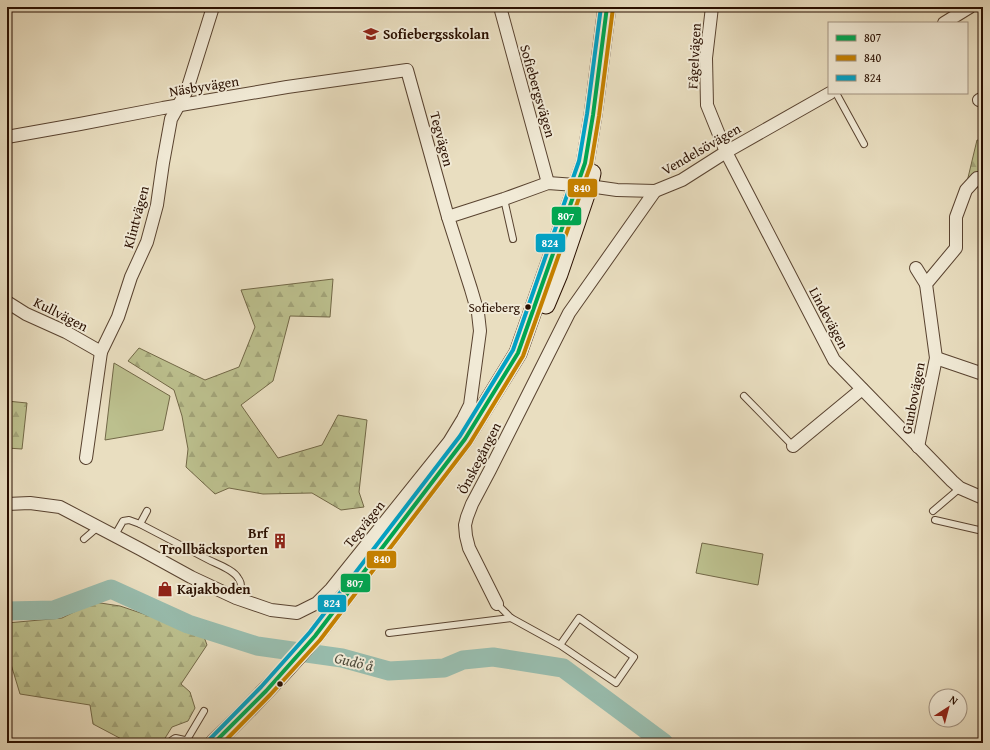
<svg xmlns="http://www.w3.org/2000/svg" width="990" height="750" font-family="'Gentium Book Plus',serif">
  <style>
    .forest { fill: url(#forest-firs); stroke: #726847 }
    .park { fill: #bcc08e; stroke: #726847 }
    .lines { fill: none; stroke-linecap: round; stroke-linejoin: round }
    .river { stroke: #98bcad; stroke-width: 19 }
    .service-casing { stroke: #594330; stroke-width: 8 }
    .minor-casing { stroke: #594330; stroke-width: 14 }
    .secondary-casing { stroke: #290f00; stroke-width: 19 }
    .service { stroke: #f1ead6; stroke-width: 6 }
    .minor { stroke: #f1ead6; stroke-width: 12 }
    .secondary { stroke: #f1ead6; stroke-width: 17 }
    .bus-1-casing { stroke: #f1ead6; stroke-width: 7 }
    .bus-2-casing { stroke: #f1ead6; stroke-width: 7 }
    .bus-3-casing { stroke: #f1ead6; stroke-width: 7 }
    .bus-1 { stroke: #00a651; stroke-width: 4 }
    .bus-2 { stroke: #c48000; stroke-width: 4 }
    .bus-3 { stroke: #02a1c4; stroke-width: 4 }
    .bus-dot { fill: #290f00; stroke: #f1ead6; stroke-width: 1.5 }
    .labels { text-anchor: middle; stroke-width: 4; stroke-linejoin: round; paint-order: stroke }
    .bus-label { font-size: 13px; fill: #290f00; stroke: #f1ead6; text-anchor: end }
    .poi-label { font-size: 14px; font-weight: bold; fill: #290f00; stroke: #f1ead6; text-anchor: start }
    .street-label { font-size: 14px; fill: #290f00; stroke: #f1ead6 }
    .water-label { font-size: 15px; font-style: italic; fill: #504c3d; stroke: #f1ead6 }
    .line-badge { stroke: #f1ead6; stroke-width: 1.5 }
    .badge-label { font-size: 11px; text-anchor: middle; font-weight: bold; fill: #fff }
  </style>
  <defs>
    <pattern id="forest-firs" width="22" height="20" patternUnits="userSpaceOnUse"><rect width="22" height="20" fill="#bcc08e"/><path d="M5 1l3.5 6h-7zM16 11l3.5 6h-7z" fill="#a2a479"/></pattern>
  </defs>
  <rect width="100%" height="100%" fill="#e9dec0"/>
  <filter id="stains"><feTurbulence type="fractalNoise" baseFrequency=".005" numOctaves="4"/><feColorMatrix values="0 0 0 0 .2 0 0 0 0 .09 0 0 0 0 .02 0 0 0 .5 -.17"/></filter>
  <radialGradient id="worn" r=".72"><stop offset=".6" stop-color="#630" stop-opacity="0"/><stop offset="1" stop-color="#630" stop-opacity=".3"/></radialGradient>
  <g class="forest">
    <path d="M977,140L983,141V188L966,186Z"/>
    <path d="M333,279L330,317L290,316L273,381L241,405L278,458L322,445L338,415L367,420L359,492L364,507L341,510L312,493L263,494L229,488L215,494L186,467L188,449L182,416L174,390L128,361L139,348L205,380L239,367L255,327L241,290Z"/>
    <path d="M7,401L27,403L22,449L7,448Z"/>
    <path d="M94,602L120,606L203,634L207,645L181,684L190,692L195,708L188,721L172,727L162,743H129L93,724L90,705L20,694L10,661H7V623L62,618Z"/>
  </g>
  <g class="park">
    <path d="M114,363L170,396L163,430L105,440Z"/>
    <path d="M702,543L763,554L758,585L696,573Z"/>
  </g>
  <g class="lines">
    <path class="river" d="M7,611L54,610L111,589L188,624L257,646L342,658L389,671L444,668L463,660L493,657L563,668L664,743"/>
    <g class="service-casing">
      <g id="service">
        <path d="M836,93L864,144"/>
        <path d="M504,199L513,239"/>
        <path d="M744,396L793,446"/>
        <path d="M933,511L960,488"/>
        <path d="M935,520L983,531"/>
        <path d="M140,524L147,511"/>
        <path d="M115,535L123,521L129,520L140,524C163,536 186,548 209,560C217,564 234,570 238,578C243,584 241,592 236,598"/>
        <path d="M84,539L98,527"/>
        <path d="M497,604L511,618L560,645L616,683L634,657L579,618L560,645"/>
        <path d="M389,633L511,618"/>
        <path d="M185,743L204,711"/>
      </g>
    </g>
    <g class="minor-casing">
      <g id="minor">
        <path d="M500,7L548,183"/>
        <path d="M712,7L706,58L707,105L726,152L834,360L952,481L960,488L983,498"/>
        <path d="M944,23L970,7"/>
        <path d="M979,100L983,98"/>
        <path d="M7,137L80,124L163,108L287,87L407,70L448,217"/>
        <path d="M916,268L926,284"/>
        <path d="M7,302L26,314L66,332L101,352"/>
        <path d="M936,358L983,374"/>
        <path d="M793,446L862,389"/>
        <path d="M918,447L936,358L926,284L956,248V217L966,190L977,178H983"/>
        <path d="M86,458L101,352L118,317L131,277L147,242L157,205L163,163L171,119L187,90L213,7"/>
        <path d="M7,504L30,503L60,507L140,549L191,577L236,598L271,610L297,613L317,603L331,589L449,442L463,419L470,405L480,331L478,313L471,289L448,217L504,199L548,183L589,186L617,190L655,191L682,180L726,152L830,93"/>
        <path d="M497,604L469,548L466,536L465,525L467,517L472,504L490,470L569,313L655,191"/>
        <path d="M173,743L176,741L185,743"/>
      </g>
    </g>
    <g class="secondary-casing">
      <g id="secondary">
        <path d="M546,305L559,274L589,186L592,173"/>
        <path d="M214,743C249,709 283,674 315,636L465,439L518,353L585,163L593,115L607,7"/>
      </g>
    </g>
    <use href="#service" class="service"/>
    <use href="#minor" class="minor"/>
    <use href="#secondary" class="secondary"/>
    <g class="bus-1-casing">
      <path id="bus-1" d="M214,743L266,691L315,636L465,439L518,353L585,163L593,115L607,7"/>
    </g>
    <g class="bus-2-casing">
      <path id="bus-2" d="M223,743L270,695L320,640L470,443L523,356L591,164L599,116L613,8"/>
    </g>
    <g class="bus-3-casing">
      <path id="bus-3" d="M210,739L261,687L310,632L460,436L513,350L579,161L587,114L601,7"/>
    </g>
    <use href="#bus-1" class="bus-1"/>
    <use href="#bus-2" class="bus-2"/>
    <use href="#bus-3" class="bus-3"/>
  </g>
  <defs>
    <g id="school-bare" transform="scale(1.2)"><path d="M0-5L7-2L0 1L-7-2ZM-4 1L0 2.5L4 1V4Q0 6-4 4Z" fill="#8f2418" stroke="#f1ead6" stroke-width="2.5" paint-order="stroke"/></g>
    <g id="building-bare" transform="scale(1.2)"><path d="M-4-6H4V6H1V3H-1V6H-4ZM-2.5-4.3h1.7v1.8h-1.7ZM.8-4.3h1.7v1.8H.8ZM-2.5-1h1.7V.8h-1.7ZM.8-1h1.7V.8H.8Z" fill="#8f2418" stroke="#f1ead6" stroke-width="2.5" paint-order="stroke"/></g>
    <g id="shop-bare" transform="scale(1.2)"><path d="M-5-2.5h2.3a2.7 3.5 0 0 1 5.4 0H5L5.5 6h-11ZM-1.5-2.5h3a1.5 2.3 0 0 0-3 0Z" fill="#8f2418" stroke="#f1ead6" stroke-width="2.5" paint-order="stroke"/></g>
  </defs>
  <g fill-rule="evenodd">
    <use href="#school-bare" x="371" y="34"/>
    <use href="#building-bare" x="280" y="541"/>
    <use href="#shop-bare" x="165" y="589"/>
  </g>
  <g class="bus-dot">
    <circle cx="528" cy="307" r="3.5"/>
    <circle cx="280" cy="684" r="3.5"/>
  </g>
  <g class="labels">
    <g class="bus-label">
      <text x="520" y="312">Sofieberg</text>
    </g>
    <g class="poi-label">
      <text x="383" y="39">Sofiebergsskolan</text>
      <text x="268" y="538" text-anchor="end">Brf<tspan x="268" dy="16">Trollbäcksporten</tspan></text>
      <text x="177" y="594">Kajakboden</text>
    </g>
    <g class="street-label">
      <text transform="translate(694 56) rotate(-87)" y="5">Fågelvägen</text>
      <text transform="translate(204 86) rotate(-9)" y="5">Näsbyvägen</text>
      <text transform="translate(538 91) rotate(74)" y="5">Sofiebergsvägen</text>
      <text transform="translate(442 139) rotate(75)" y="5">Tegvägen</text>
      <text transform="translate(701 149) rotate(-30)" y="5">Vendelsövägen</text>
      <text transform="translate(136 217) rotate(-75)" y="5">Klintvägen</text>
      <text transform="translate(61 314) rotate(27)" y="5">Kullvägen</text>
      <text transform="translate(829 318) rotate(62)" y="5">Lindevägen</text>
      <text transform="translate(913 398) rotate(-79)" y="5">Gunbovägen</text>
      <text transform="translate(479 458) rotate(-63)" y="5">Önskegången</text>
      <text transform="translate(364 524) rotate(-51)" y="5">Tegvägen</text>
    </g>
    <g class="water-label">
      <text transform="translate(354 662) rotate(13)" y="5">Gudö å</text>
    </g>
  </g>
  <g class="line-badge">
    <rect x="567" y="178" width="31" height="20" rx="4" fill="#c48000"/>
    <rect x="551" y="206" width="31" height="20" rx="4" fill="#00a651"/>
    <rect x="535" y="233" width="31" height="20" rx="4" fill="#02a1c4"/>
    <rect x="366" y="550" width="31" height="19" rx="4" fill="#c48000"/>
    <rect x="340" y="573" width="31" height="20" rx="4" fill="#00a651"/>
    <rect x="317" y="594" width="30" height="19" rx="4" fill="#02a1c4"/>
  </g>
  <g class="badge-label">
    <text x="582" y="192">840</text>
    <text x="566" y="220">807</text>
    <text x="550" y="247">824</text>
    <text x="382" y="563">840</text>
    <text x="355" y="587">807</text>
    <text x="332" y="607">824</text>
  </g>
  <rect width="990" height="750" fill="none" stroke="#e9dec0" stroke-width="24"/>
  <rect x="8" y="8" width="974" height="734" fill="none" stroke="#290f00" stroke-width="2"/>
  <rect x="12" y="12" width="966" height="726" fill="none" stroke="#290f00"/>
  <rect x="828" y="22" width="140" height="72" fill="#f1ead6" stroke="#a19280"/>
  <rect x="836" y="35" width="20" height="6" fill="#00a651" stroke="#a19280"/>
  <text x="864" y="42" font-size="12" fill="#290f00">807</text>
  <rect x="836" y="55" width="20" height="6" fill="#c48000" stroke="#a19280"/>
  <text x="864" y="62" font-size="12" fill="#290f00">840</text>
  <rect x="836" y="75" width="20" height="6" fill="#02a1c4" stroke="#a19280"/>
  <text x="864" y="82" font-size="12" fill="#290f00">824</text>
  <g transform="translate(948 708) rotate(36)"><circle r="19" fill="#f1ead6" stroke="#a19280"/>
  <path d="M0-3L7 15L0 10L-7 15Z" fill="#8f2418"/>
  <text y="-6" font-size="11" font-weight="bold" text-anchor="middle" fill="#290f00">N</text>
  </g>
  <rect width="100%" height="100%" filter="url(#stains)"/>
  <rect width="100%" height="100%" fill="url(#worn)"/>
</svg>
